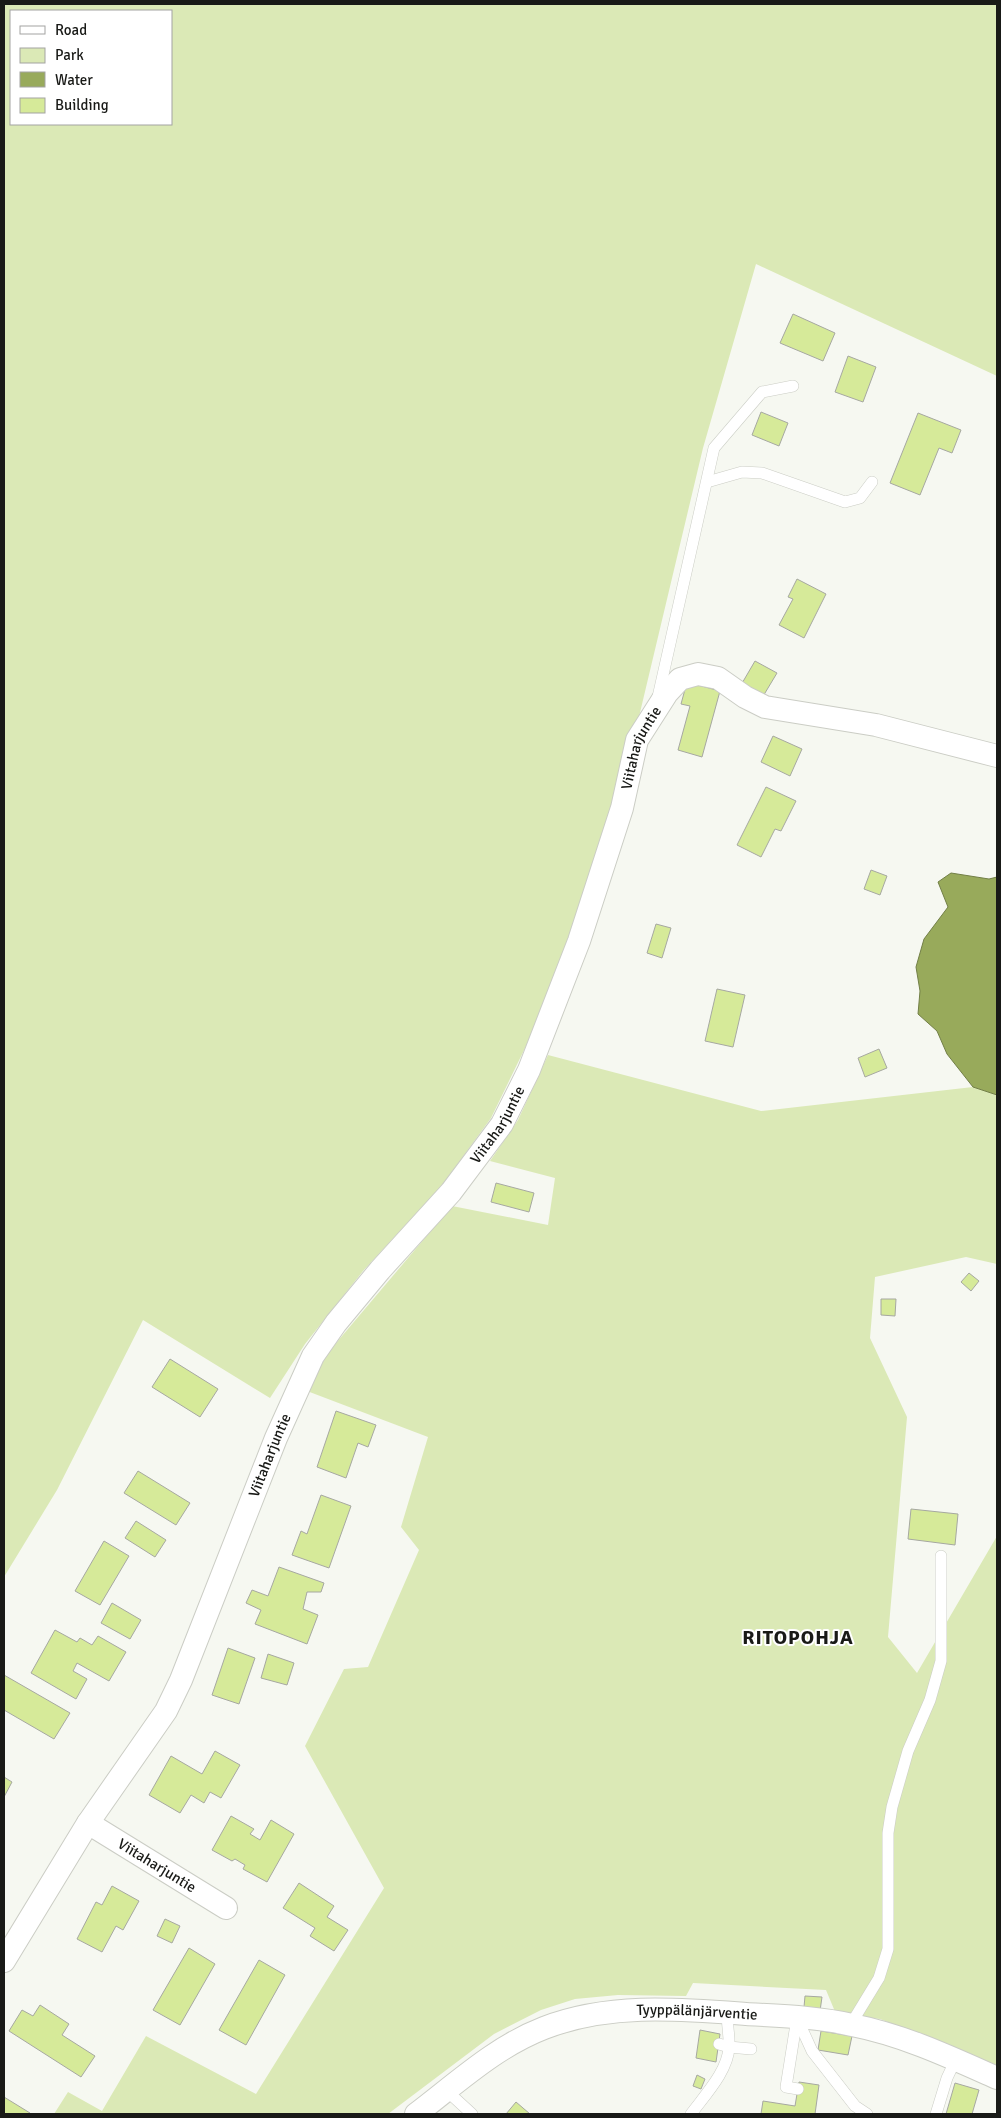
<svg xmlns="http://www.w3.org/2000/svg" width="1001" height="2118" font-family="Signika,sans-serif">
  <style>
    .green { fill: #dbe9b6; fill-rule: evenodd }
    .water { fill: #98aa5b; stroke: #727f47 }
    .building { fill: #d6ea99; stroke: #a6a8a1 }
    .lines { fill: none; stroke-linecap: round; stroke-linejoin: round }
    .lane-casing { stroke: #cbcdc5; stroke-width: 12 }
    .street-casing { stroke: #cbcdc5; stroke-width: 24 }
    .lane { stroke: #fff; stroke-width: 11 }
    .street { stroke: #fff; stroke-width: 22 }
    .labels { text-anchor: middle; stroke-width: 4; stroke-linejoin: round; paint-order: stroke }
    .street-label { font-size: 15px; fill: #191a17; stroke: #fff }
    .district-label { font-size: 20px; font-weight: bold; letter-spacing: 1px; fill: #191a17; stroke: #fff }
  </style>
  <rect width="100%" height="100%" fill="#f6f8f1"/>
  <g class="green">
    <path d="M4,4H997V376L756,264L703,448L628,763L573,933L526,1046L491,1118L443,1184L363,1271L305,1344L270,1398L143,1320L57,1490L4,1577ZM11,11H171V124H11Z"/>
    <path d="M548,1055L761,1111L973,1087L997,1095V1264L966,1257L875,1277L870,1338L907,1417L888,1637L917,1673L997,1536V2065L880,2019L836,2014L826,1990L693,1983L686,1996L618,1995L575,1999L541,2010L494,2034L388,2114H54L68,2092L102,2111L146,2036L256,2094L384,1888L305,1746L344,1669L368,1667L419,1550L401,1527L428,1437L307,1391L320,1362L452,1206L548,1225L555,1178L490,1161L518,1120Z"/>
  </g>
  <path class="water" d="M951,873L989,879L997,877V1095L973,1087L947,1054L937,1031L918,1014L920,991L916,967L924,939L948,907L938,882Z"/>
  <g class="building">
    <path d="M793,314L835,333L823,361L780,343Z"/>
    <path d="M848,356L876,367L863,402L835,392Z"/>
    <path d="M761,412L788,423L779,446L752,435Z"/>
    <path d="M918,413L961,430L952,453L939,448L920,495L890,483Z"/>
    <path d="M797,579L826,594L804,638L779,625L793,599L788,597Z"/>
    <path d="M755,661L777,673L762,698L741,685Z"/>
    <path d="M687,682L720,691L702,757L678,750L690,706L681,704Z"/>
    <path d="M773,736L802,749L790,776L761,762Z"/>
    <path d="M766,787L796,801L781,831L775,829L761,857L737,845Z"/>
    <path d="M871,870L887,876L880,895L864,889Z"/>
    <path d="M656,924L671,928L662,958L647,953Z"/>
    <path d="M717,989L745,995L733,1047L705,1041Z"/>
    <path d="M879,1049L887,1068L865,1077L858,1058Z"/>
    <path d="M496,1183L534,1193L529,1212L491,1202Z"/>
    <path d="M969,1273L979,1281L971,1291L961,1282Z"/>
    <path d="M881,1299H896L895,1316L881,1315Z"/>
    <path d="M170,1359L218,1389L200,1417L152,1387Z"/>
    <path d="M336,1411L376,1425L368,1447L358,1443L346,1478L317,1467Z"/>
    <path d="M138,1471L190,1503L176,1525L124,1493Z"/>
    <path d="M321,1495L351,1506L329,1568L292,1555L301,1531L307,1534Z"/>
    <path d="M911,1509L958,1514L955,1545L908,1539Z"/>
    <path d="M136,1521L166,1540L155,1557L125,1538Z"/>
    <path d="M104,1541L129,1556L100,1605L75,1591Z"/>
    <path d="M279,1567L324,1583L321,1592H307L303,1609L318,1615L307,1644L255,1624L261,1610L246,1603L252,1590L268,1596Z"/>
    <path d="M112,1603L141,1620L130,1639L101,1623Z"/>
    <path d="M55,1630L77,1642L80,1638L92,1645L98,1636L126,1652L109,1681L77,1663L73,1671L87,1679L76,1699L31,1673Z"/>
    <path d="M228,1648L255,1658L239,1704L212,1695Z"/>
    <path d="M268,1654L294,1663L287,1685L261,1678Z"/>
    <path d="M4,1675L70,1713L54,1739L4,1710Z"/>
    <path d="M215,1751L240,1765L221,1798L210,1792L204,1803L191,1795L180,1813L149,1795L171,1756L202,1774Z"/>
    <path d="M4,1777L12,1782L4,1797Z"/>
    <path d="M231,1816L254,1829L250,1834L260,1840L271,1820L294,1834L267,1882L243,1869L245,1865L235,1859L232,1861L212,1850Z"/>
    <path d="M299,1883L334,1906L327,1917L348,1930L334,1951L310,1936L315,1928L283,1908Z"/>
    <path d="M112,1886L139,1901L123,1930L116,1926L102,1952L77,1939L96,1902L102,1905Z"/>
    <path d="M165,1919L180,1926L172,1943L157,1936Z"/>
    <path d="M189,1948L215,1964L180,2025L153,2010Z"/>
    <path d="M259,1960L285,1975L246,2045L219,2030Z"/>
    <path d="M805,1996L822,1997L820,2011L804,2007Z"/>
    <path d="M40,2005L69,2024L62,2035L95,2056L81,2077L9,2031L22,2010L33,2016Z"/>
    <path d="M700,2030L720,2034L716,2062L696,2058Z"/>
    <path d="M821,2031L852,2036L848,2055L818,2050Z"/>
    <path d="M697,2075L705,2079L701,2089L693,2086Z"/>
    <path d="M799,2082L819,2085L815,2114H761L763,2101L795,2106Z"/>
    <path d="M955,2083L979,2090L972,2114H946Z"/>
    <path d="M4,2097L30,2113L29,2114H4Z"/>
    <path d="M516,2102L530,2114H506Z"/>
  </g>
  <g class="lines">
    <g class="lane-casing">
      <g id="lane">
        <path d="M707,482L742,472L762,473L845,502L860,498L872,482"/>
        <path d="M658,697L714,448L762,392L793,386"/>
        <path d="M797,2018L812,2051L855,2106L867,2114"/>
        <path d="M797,2018L786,2087L798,2089"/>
        <path d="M851,2024L879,1978L888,1949V1833L892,1807L908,1751L930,1700L941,1661V1556"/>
        <path d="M719,2044L729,2047L751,2049"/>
        <path d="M447,2091L472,2114"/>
        <path d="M691,2114C705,2095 728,2071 729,2047C730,2035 726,2024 728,2012"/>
        <path d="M936,2114L947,2078L956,2059"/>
      </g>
    </g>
    <g class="street-casing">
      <g id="street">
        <path id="s1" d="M88,1823L226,1908"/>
        <path id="s2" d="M4,1961L88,1823L166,1711L181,1680L276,1438L313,1356L336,1323L380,1270L451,1192L502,1124L529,1070L579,941L622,808L637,740L667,693L680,679L698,674L718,678L745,697L765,707L876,725L997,756"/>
        <path id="s3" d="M416,2114C457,2083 495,2047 544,2028C609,2003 678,2009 746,2014C781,2016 818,2017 852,2025C903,2035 950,2057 997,2078"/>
      </g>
    </g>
    <use href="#lane" class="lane"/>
    <use href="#street" class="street"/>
  </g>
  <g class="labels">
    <g class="street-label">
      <text dy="5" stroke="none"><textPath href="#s2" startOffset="1384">Viitaharjuntie</textPath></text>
      <text dy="5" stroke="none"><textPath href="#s2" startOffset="979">Viitaharjuntie</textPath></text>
      <text dy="5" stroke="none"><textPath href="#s2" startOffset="574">Viitaharjuntie</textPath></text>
      <text dy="5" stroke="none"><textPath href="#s1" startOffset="81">Viitaharjuntie</textPath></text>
      <text dy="5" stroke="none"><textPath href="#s3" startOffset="310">Tyyppälänjärventie</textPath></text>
    </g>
    <g class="district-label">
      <text x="798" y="1644">RITOPOHJA</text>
    </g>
  </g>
  <rect width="1001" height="2118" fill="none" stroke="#191a17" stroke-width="10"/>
  <rect x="10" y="10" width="162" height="115" fill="#ffffff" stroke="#a3a3a2"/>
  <rect x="20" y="26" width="25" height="8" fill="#ffffff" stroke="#a3a3a2"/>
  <text x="55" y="35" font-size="15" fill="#191a17">Road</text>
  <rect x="20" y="48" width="25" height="15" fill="#dbe9b6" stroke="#a3a3a2"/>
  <text x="55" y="60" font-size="15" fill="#191a17">Park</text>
  <rect x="20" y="72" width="25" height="15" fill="#98aa5b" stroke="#a3a3a2"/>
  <text x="55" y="85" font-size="15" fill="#191a17">Water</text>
  <rect x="20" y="98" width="25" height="15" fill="#d6ea99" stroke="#a3a3a2"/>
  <text x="55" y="110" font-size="15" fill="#191a17">Building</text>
</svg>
